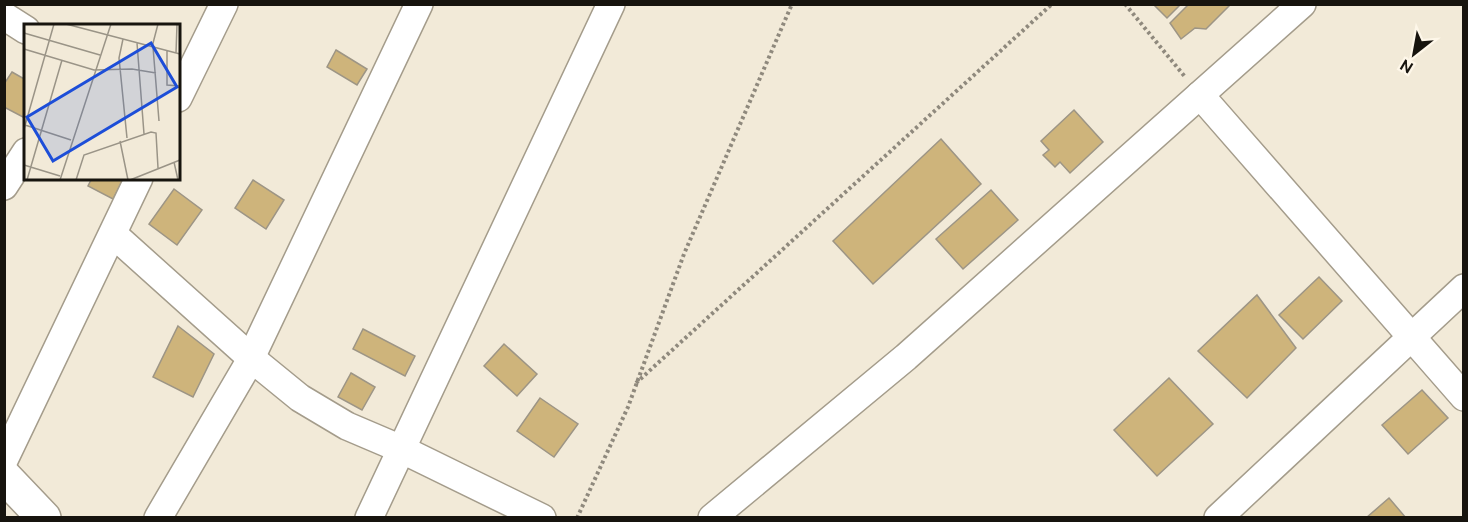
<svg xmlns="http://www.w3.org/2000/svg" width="1468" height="522" font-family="Ubuntu,sans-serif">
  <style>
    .building { fill: #ceb47b; stroke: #9d9585; stroke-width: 1.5 }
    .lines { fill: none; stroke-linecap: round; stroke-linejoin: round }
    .minor-casing { stroke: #a49c8b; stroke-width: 30 }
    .major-casing { stroke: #a49c8b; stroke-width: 36 }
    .path { stroke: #8f897d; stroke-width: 4; stroke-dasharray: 3 3; stroke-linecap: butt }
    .minor { stroke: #fff; stroke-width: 27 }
    .major { stroke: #fff; stroke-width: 33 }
    .inset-road { fill: none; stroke: #9a9487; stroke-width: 1.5 }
    .view { fill: #1d4ed8; fill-opacity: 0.15; stroke: #1d4ed8; stroke-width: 3 }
    .inset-edge { fill: none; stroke: #17140e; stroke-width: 3 }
  </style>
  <rect width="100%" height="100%" fill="#f2ead8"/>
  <g class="building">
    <path d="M1153,4H1181L1167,18Z"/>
    <path d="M1189,4H1231L1206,29L1195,28L1181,39L1170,23Z"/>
    <path d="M336,50L367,69L357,85L327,67Z"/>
    <path d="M12,72L26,80V112L23,117L4,107V84Z"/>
    <path d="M1074,110L1103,142L1070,173L1060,162L1055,167L1043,155L1049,150L1041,141Z"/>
    <path d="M941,139L981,184L873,284L833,241Z"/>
    <path d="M92,178H124L113,199L88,186Z"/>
    <path d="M253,180L284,200L266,229L235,208Z"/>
    <path d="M174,189L202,210L177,245L149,224Z"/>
    <path d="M991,190L1018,220L963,269L936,239Z"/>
    <path d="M1319,277L1342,301L1303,339L1279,315Z"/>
    <path d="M1257,295L1296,348L1247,398L1198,351Z"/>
    <path d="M178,326L214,354L193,397L153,377Z"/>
    <path d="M363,329L415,356L405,376L353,349Z"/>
    <path d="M504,344L537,374L517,396L484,366Z"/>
    <path d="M351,373L375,387L362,410L338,397Z"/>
    <path d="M1169,378L1213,424L1157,476L1114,430Z"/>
    <path d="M1422,390L1448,418L1408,454L1382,425Z"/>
    <path d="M540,398L578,424L554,457L517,431Z"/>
    <path d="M1389,498L1406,518H1366Z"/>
  </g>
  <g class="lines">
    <g class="minor-casing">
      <g id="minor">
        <path d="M4,16L26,30"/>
        <path d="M1200,95L1464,397"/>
        <path d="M178,98L224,4"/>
        <path d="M4,186L26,152"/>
        <path d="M113,234L251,358L300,398L347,426L401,449L542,518"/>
        <path d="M4,460L139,178"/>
        <path d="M158,518L247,366L419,4"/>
        <path d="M369,518L611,4"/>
        <path d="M712,518L906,357L1302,4"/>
        <path d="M1218,518L1464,288"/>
      </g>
    </g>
    <g class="major-casing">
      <path id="major" d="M4,476L44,518"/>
    </g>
    <g class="path">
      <path d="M1125,4L1186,78"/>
      <path d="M636,383L1052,4"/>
      <path d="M577,518L628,407L684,254L792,4"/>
    </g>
    <use href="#minor" class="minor"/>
    <use href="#major" class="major"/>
  </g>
  <g transform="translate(24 24)">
    <rect width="156" height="156" fill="#f2ead8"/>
    <path class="inset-road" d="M42,0L156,30M0,9L76,31M99,15L95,34L103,114M113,19L120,110M128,23L134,0M129,23L135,97M0,25L70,46L108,45L132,49M143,27V61L156,62M152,29L153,0M1,101L47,116M0,105L30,0M96,117L104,156M150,138L154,156M0,141L36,152M3,156L38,36M36,156L87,0M52,156L60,131L127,108L132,109L134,144M106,156L156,136"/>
    <path class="view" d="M127,19L153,63L29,137L3,93Z"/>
    <rect width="156" height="156" class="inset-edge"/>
  </g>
  <rect width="1468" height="522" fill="none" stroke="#17140e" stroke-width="12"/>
  <g transform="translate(1414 54) rotate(211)" stroke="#fef7e9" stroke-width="4.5" paint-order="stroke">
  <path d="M0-4.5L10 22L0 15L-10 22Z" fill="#17140e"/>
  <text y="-9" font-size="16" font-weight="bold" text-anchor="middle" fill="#17140e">N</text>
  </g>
</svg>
